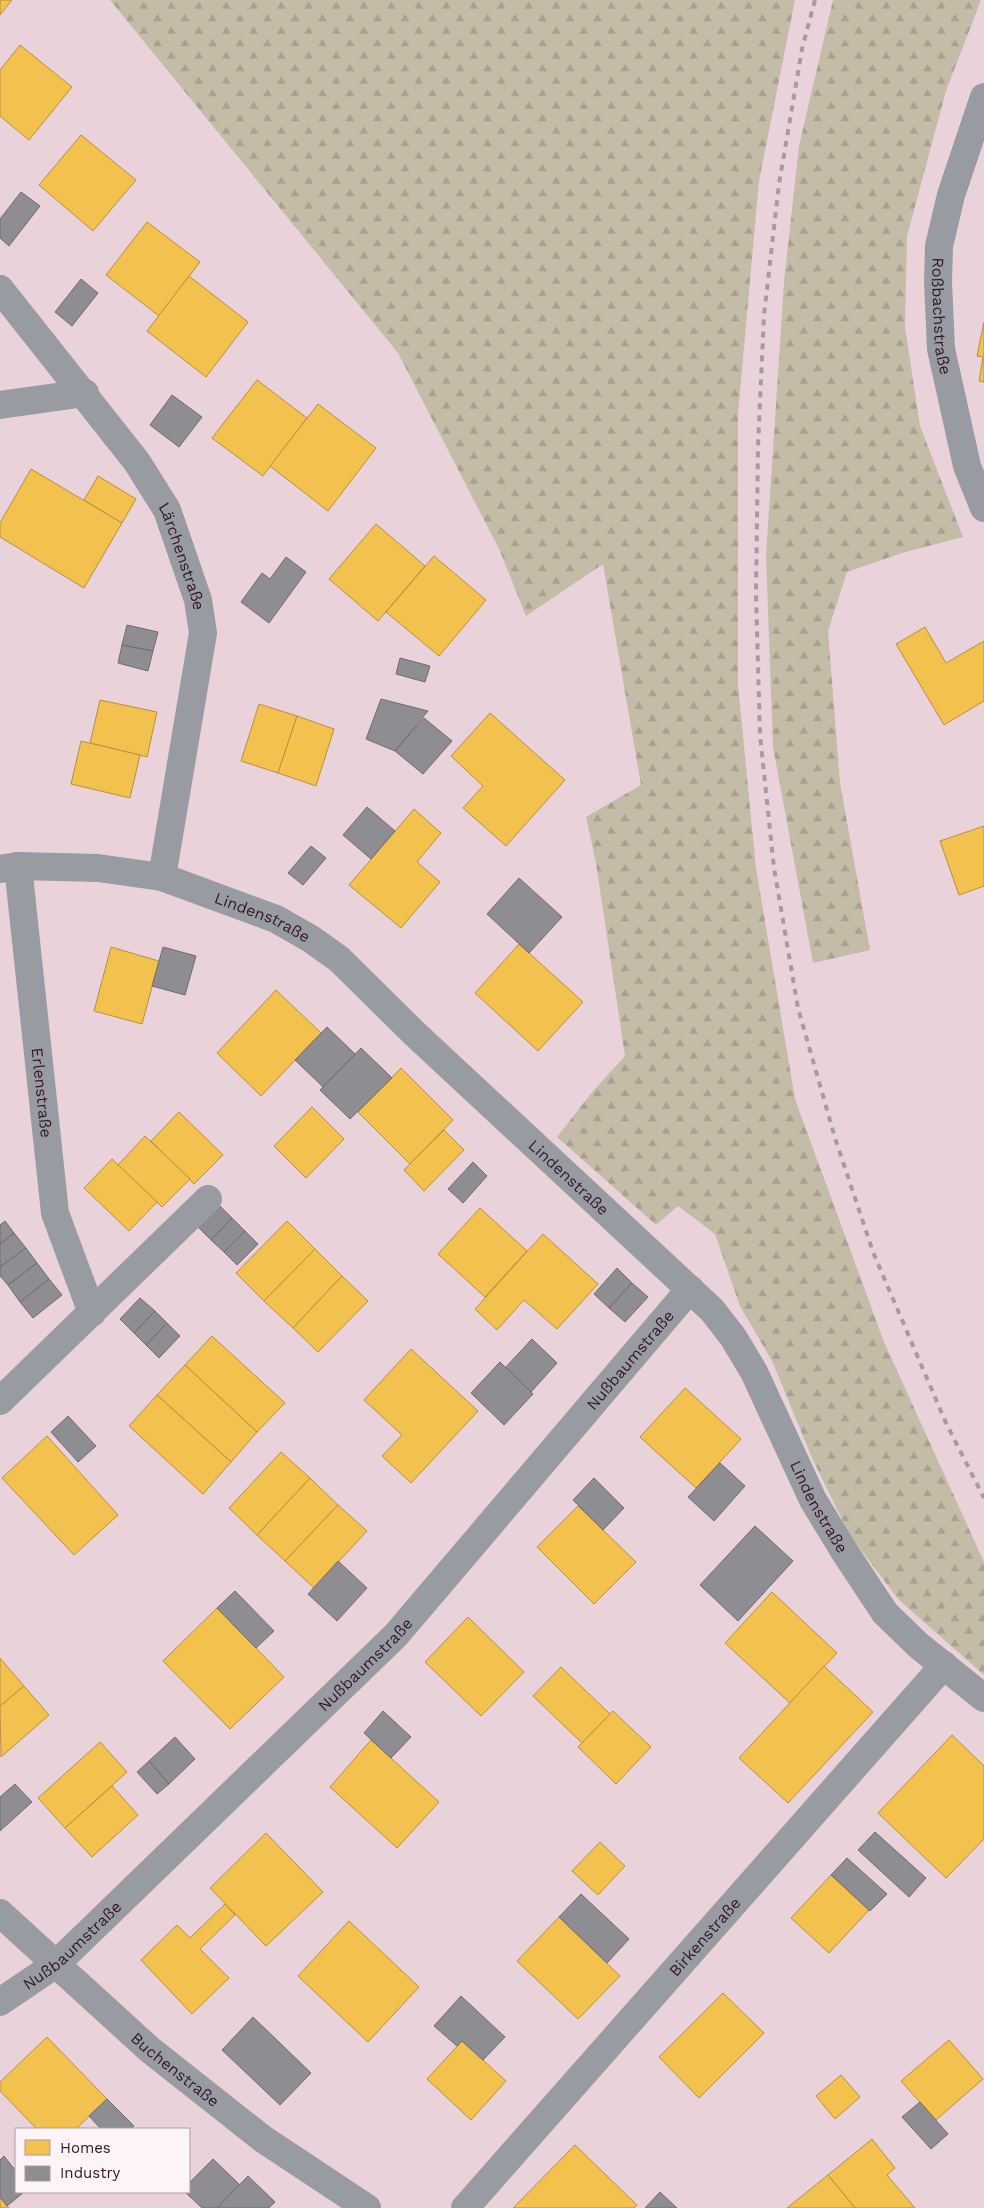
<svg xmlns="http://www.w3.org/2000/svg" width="984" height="2208" font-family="'Work Sans',sans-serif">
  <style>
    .forest { fill: url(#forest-firs) }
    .homes { fill: #f2c14e; stroke: #b98e41 }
    .industry { fill: #8d8d92; stroke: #726a71 }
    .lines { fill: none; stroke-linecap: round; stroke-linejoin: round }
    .minor { stroke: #999ba2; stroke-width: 28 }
    .rail { stroke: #a59ba3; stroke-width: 4; stroke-dasharray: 6 6; stroke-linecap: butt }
    .labels { text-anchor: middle; stroke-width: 5; stroke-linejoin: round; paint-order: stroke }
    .street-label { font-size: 16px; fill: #341824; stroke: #fcf4f7 }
  </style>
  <defs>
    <pattern id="forest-firs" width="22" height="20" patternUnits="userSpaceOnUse" patternTransform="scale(1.25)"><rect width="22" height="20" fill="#c4bca6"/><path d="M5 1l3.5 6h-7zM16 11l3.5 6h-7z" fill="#a9a18f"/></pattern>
  </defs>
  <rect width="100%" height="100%" fill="#ead2db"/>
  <g class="forest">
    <path d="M110,0H795L759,181L738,414V685L756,868L795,1099L884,1342L984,1562V1675L899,1600L850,1536L813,1460L772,1361L740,1306L715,1234L678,1206L656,1225L557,1137L593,1091L625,1056L596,863L586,817L641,785L603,564L526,616L499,549L398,353Z"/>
    <path d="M833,0H981L946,91L907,236L905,327L920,426L963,537L902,553L847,572L828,631L840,783L870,950L813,963L773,747L766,556L784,282L799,146Z"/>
  </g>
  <g class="homes">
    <path d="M0,0H12L0,15Z"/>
    <path d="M20,45L72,87L29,140L0,116V70Z"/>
    <path d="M81,135L136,180L93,231L39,185Z"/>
    <path d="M147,222L200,262L159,316L106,275Z"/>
    <path d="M189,276L248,322L206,377L147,331Z"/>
    <path d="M984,322V382L979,381L983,357L977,356Z"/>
    <path d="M257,380L307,418L263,476L212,438Z"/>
    <path d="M318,404L376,448L328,511L270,466Z"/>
    <path d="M31,469L122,523L84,588L0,537V523Z"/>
    <path d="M98,476L136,499L122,523L84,500Z"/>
    <path d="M376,524L425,566L378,621L329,579Z"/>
    <path d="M434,556L486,600L439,656L386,612Z"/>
    <path d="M925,627L946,663L984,641V701L944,725L896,644Z"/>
    <path d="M100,700L157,712L147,757L90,743Z"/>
    <path d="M259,704L297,716L278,773L241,761Z"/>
    <path d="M490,713L565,780L506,846L463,808L483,786L451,756Z"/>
    <path d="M297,716L334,729L316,786L278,773Z"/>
    <path d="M81,741L140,755L130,798L71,784Z"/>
    <path d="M414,809L441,833L417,862L440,882L401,928L349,885Z"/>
    <path d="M984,826V886L959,895L940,841Z"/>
    <path d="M519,944L583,1002L538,1051L475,993Z"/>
    <path d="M111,947L159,961L142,1024L94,1011Z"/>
    <path d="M276,990L321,1033L261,1096L217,1053Z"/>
    <path d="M401,1068L453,1120L410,1164L358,1112Z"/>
    <path d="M312,1107L344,1139L306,1178L274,1146Z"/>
    <path d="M179,1112L223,1155L194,1184L151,1141Z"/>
    <path d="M444,1130L464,1150L424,1191L404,1170Z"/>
    <path d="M145,1136L190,1179L162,1207L118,1165Z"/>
    <path d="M112,1159L157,1202L129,1231L84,1188Z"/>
    <path d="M480,1208L527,1251L485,1297L438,1254Z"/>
    <path d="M287,1221L315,1249L264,1301L236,1273Z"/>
    <path d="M543,1234L598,1284L557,1329L524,1300L497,1330L475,1309Z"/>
    <path d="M315,1249L342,1276L293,1328L264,1301Z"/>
    <path d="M342,1276L368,1301L318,1352L293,1328Z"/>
    <path d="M212,1336L285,1403L257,1432L185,1365Z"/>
    <path d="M411,1349L478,1411L411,1483L382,1456L402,1435L364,1400Z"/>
    <path d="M185,1365L257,1432L231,1462L157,1395Z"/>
    <path d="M685,1388L741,1439L696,1488L640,1437Z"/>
    <path d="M157,1395L231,1462L203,1494L129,1426Z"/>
    <path d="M47,1436L118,1515L74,1555L2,1478Z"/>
    <path d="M281,1452L310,1478L257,1535L229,1508Z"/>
    <path d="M310,1478L338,1505L285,1561L257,1535Z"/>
    <path d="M338,1505L367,1531L314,1588L285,1561Z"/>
    <path d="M578,1506L636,1562L594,1604L537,1547Z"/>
    <path d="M772,1592L837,1653L790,1703L725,1643Z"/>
    <path d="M217,1608L284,1677L230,1729L163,1661Z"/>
    <path d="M468,1617L524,1672L481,1716L425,1662Z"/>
    <path d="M0,1658L24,1686L0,1706Z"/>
    <path d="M824,1666L873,1712L788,1803L739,1758Z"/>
    <path d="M561,1667L610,1714L582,1743L533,1696Z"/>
    <path d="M24,1686L49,1715L1,1757L0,1706Z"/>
    <path d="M613,1711L651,1747L616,1784L578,1747Z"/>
    <path d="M952,1735L984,1766V1839L946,1878L878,1813Z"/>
    <path d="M371,1740L439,1802L397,1848L330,1787Z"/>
    <path d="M100,1742L127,1772L65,1828L38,1798Z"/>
    <path d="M112,1786L138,1815L92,1857L65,1828Z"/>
    <path d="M266,1833L323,1892L266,1946L210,1888Z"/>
    <path d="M600,1842L625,1866L598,1895L572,1871Z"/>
    <path d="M831,1875L869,1910L829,1953L791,1918Z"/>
    <path d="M225,1904L235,1915L200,1949L229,1978L192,2014L141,1960L177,1925L190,1938Z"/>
    <path d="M559,1917L620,1976L578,2019L517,1961Z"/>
    <path d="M349,1921L419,1987L368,2042L298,1976Z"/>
    <path d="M723,1993L764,2033L699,2098L659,2057Z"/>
    <path d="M47,2037L107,2099L76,2129H37L0,2091V2082Z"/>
    <path d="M949,2040L983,2079L936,2120L901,2081Z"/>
    <path d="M462,2041L506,2081L471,2120L427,2079Z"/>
    <path d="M841,2075L860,2097L835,2119L816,2096Z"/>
    <path d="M872,2139L895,2168L887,2175L915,2208H855L828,2175Z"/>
    <path d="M575,2145L637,2205L634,2208H513Z"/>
    <path d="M828,2175L855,2208H787Z"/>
    <path d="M0,2197L7,2206L9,2208H0Z"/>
  </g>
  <g class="industry">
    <path d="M21,192L40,206L9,246L0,238V219Z"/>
    <path d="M81,279L98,293L72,326L55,312Z"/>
    <path d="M172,395L202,417L179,447L150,425Z"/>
    <path d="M286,557L306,572L269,623L241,602L262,573L270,579Z"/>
    <path d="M127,625L158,632L153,651L122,645Z"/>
    <path d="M122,645L153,651L148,671L118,663Z"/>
    <path d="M400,658L430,666L425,682L396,674Z"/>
    <path d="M381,699L428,711L395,751L366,739Z"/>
    <path d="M424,718L452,741L423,774L395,751Z"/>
    <path d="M367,807L395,831L371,859L343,835Z"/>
    <path d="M311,846L326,858L303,885L288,873Z"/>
    <path d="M519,878L562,917L529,953L487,914Z"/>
    <path d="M163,947L196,956L185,995L152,986Z"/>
    <path d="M327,1027L355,1054L323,1087L295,1060Z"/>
    <path d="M361,1048L392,1078L350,1119L320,1090Z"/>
    <path d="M473,1162L487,1176L463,1203L448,1189Z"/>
    <path d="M219,1205L232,1218L211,1240L197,1226Z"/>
    <path d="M232,1218L245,1231L224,1252L211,1240Z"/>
    <path d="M5,1221L14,1233L0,1244V1225Z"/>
    <path d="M245,1231L258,1244L237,1265L224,1252Z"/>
    <path d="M14,1233L26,1248L0,1267V1244Z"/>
    <path d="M26,1248L37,1263L8,1285L0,1276V1267Z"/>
    <path d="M37,1263L49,1279L20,1302L8,1285Z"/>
    <path d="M617,1268L632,1283L609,1308L594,1294Z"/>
    <path d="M49,1279L62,1295L33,1318L20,1302Z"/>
    <path d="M632,1283L648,1297L625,1322L609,1308Z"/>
    <path d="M140,1298L155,1311L134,1333L120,1319Z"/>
    <path d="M155,1311L167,1323L146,1345L134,1333Z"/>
    <path d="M167,1323L180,1336L159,1358L146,1345Z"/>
    <path d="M532,1339L557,1363L531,1392L505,1368Z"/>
    <path d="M500,1362L533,1394L504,1425L471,1393Z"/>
    <path d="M68,1416L96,1446L78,1462L51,1432Z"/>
    <path d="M720,1463L745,1486L714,1521L688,1497Z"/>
    <path d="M594,1478L624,1508L603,1530L573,1500Z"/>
    <path d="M755,1526L793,1561L738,1621L700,1585Z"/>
    <path d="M338,1561L367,1588L337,1621L308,1594Z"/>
    <path d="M235,1591L274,1631L256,1648L217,1608Z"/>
    <path d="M383,1711L411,1737L391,1758L364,1733Z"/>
    <path d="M175,1737L195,1759L169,1784L149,1761Z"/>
    <path d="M149,1761L169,1784L157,1794L137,1772Z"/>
    <path d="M15,1784L32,1802L0,1831V1797Z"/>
    <path d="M875,1832L926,1878L909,1897L858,1850Z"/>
    <path d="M847,1858L887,1894L870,1911L831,1875Z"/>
    <path d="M581,1894L629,1939L607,1963L559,1917Z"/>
    <path d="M461,1996L505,2037L483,2060L462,2041L457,2046L434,2026Z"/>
    <path d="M253,2017L311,2073L280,2105L222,2050Z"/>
    <path d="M107,2099L134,2126L131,2129H101L89,2116Z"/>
    <path d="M920,2102L948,2134L931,2149L902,2117Z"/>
    <path d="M4,2156L16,2171V2192H24L7,2206L0,2197V2160Z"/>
    <path d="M213,2159L240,2185L217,2208H202L185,2192H189V2183Z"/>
    <path d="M248,2176L275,2202L269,2208H217Z"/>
    <path d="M660,2192L677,2208H645Z"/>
  </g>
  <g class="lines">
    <g class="minor">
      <path id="s1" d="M984,97L951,195L939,246L938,282L941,349L967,466L984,508"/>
      <path id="s2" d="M0,289L137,462L167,510L198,600L203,633L162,877"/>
      <path d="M0,405L85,393"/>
      <path id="s3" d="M18,866L55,1213L92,1313"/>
      <path id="s4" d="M0,869L18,866L98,868L162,877L276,919L311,939L339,959L415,1034L712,1310L733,1337L754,1372L813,1500L844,1551L885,1613L918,1645L984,1698"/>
      <path d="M0,1401L208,1199"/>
      <path id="s5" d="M0,1913L149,2049L263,2139L367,2208"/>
      <path id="s6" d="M0,2002L56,1964L396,1635L690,1289"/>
      <path id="s7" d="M465,2208L944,1665"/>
    </g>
    <path class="rail" d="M815,0L802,49L779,184L764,315L758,446L756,594L760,735L774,868L798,1008L835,1138L873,1252L946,1423L984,1498"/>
  </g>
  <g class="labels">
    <g class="street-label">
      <text dy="6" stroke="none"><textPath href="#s1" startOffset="226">Roßbachstraße</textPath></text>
      <text dy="6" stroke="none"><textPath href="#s2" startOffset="326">Lärchenstraße</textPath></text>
      <text dy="6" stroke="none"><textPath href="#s4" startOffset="271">Lindenstraße</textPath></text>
      <text dy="6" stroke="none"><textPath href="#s3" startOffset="228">Erlenstraße</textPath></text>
      <text dy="6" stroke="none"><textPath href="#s4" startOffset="676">Lindenstraße</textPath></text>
      <text dy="6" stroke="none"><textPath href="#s6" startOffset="902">Nußbaumstraße</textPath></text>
      <text dy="6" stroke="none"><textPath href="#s4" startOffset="1096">Lindenstraße</textPath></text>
      <text dy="6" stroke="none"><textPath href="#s6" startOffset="498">Nußbaumstraße</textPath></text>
      <text dy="6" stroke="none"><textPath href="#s7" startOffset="362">Birkenstraße</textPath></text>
      <text dy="6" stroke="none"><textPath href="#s6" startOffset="92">Nußbaumstraße</textPath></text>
      <text dy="6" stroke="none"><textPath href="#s5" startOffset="235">Buchenstraße</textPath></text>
    </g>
  </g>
  <rect x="15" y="2128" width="175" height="65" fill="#fcf4f7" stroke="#ac9ca3"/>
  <rect x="25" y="2140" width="25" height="15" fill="#f2c14e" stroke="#ac9ca3"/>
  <text x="60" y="2153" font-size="15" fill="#341824">Homes</text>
  <rect x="25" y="2166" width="25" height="15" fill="#8d8d92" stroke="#ac9ca3"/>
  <text x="60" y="2178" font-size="15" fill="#341824">Industry</text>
</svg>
